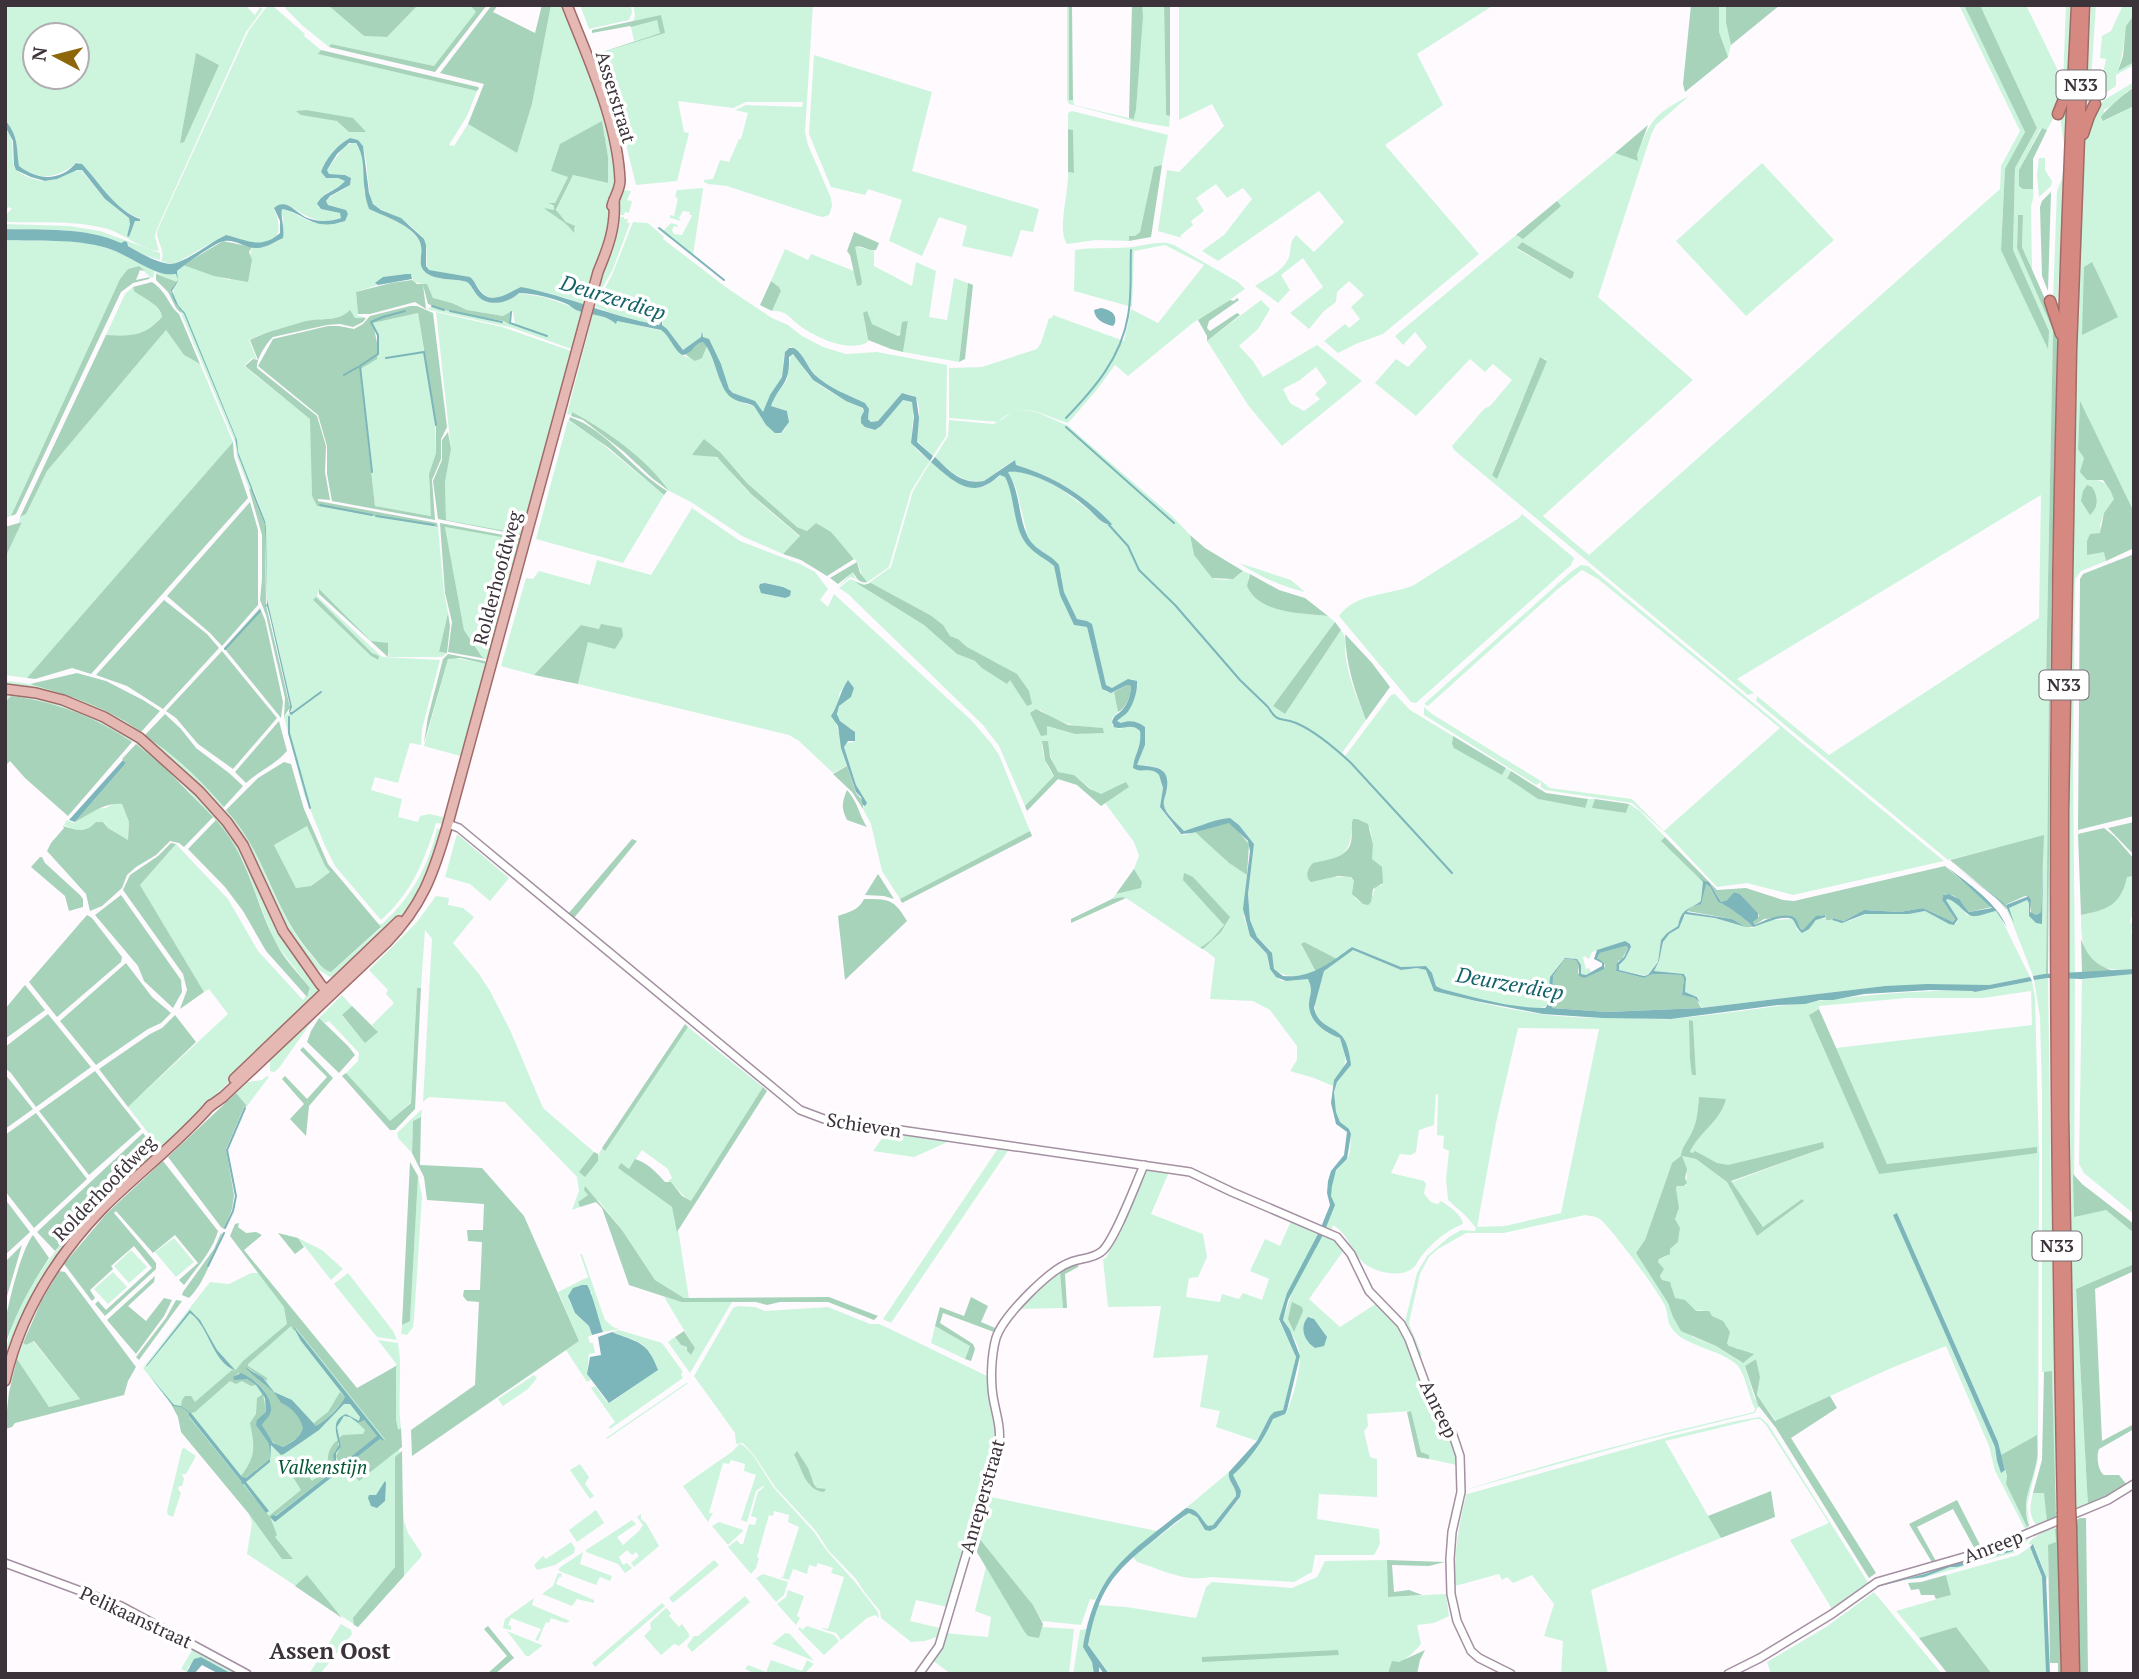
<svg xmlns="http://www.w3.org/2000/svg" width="2139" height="1679" font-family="'PT Serif',serif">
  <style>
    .green { fill: #cdf5de; fill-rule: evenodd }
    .forest { fill: #a6d3ba; fill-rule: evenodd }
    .water { fill: #7cb5ba; fill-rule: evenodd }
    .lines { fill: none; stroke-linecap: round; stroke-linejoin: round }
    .stream { stroke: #7cb5ba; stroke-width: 2 }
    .minor-casing { stroke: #a490a2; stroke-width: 10 }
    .major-casing { stroke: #a06b68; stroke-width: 12 }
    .highway-casing { stroke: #a06b68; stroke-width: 13 }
    .minor { stroke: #fff; stroke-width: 7 }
    .major { stroke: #e6b8b3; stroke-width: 9 }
    .highway { stroke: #d68981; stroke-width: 10 }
    .highway-bridge-casing { stroke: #a06b68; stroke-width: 13; stroke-linecap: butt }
    .highway-bridge { stroke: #d68981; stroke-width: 10 }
    .labels { text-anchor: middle; stroke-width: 7; stroke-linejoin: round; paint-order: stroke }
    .shield { fill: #fff; stroke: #767075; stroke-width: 2 }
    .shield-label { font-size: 18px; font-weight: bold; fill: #3b323a }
    .street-label { font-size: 19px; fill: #3b323a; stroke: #fff }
    .park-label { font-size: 19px; font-style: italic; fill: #045636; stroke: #fff }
    .water-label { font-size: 21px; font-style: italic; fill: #136268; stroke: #fff }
    .quarter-label { font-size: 23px; font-weight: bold; fill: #3b323a; stroke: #fff }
  </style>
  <rect width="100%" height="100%" fill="#fefafe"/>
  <g class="green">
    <path d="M5,5H249L248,8L255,15L260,7L263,9L246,32L156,231L155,237L159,251C139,249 124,233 104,228C72,220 38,223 5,222V212L6,214L12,209L9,207L5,210V126C18,143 9,158 15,168C19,175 38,181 45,181C59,181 69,170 81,170L105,199L129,218L130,224L127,236L129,237L135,221L140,220V218C114,211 100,181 81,164L77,162C58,179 39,181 19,166C15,146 20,138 5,120ZM35,35H77V77H35ZM196,54L219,65L180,142Z"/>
    <path d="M268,5L273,6L305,34L304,36L321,50L319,54L477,91L467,116L449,145L454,146L468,124L517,153L532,104L551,5H564L577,45H580L596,87L611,136L617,181L610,198L608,216L610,225L585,305C573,299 534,288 520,289C510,290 502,300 489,297C480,294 477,283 470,277L428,270C424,259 430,247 422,237C417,231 408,223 401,219C390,211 376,212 370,198L366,160L363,147L358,140L350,138C337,145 326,158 321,172L326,178H338L345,181L344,184L325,194L318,202L317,205L321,209L341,213V218C317,226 307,216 288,205L274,209C281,225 283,244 258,244C248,244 236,237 225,235L178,262L171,264L161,261C166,250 156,242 157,231L242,45L249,30ZM602,122L608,157V183L573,175L556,211L566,222L576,228L574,231C565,224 556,216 548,209L554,210V206L550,205L555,203L568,177L564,142Z"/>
    <path d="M287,5H328L364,36L387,37L418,5H470L477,12L434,66L331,44L329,47L303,26L285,8Z"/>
    <path d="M580,5H631L632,13L629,20L589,29Z"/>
    <path d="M633,5H813L805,132L808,145L831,198L832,206L829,215L823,217L818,216L727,186L708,184L704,182V180L713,179L720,160L729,162L739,139H741L748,113L735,110L746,105L802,107L803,102H746L733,108L678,101L684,132L689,133L677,181L636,185L617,108L596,54L664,33L661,16L633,21L635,16Z"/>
    <path d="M1067,5H1069V100H1073L1074,105L1133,119L1136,110L1142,5H1164L1166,110V115L1170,116L1169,127L1133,121L1069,104L1067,100Z"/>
    <path d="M1179,5H1494L1417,54L1443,105L1385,145L1479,254L1383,334L1358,343L1338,353L1324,341L1345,324L1349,328L1360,319L1351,307L1364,295L1349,281L1337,292L1336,302L1324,311L1309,329L1290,313L1323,287L1303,258L1281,275L1290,290L1278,303L1255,286C1265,279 1281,272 1287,261C1293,252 1287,245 1296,235L1314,252L1344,222L1319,191L1218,261L1202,251L1224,235L1252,199L1243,188L1227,198L1216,184L1196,198L1204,211L1191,221L1193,225L1180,236L1182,238L1158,231L1167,170L1179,172L1224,126L1212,104L1179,120Z"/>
    <path d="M1719,5H1726V23L1731,45L1728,57L1719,32Z"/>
    <path d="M1959,5H1964L2025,132L2005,170L2001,250L2049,331L2013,251L2015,168L2037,128L1980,5H2026L2063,81L2066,5H2072L2066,88L2062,102L2047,130L2041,128L2019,170L2023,189H2033C2034,195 2033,200 2031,206L2032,269L2022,247L2023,215H2018L2017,247L2053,330L2046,681L2049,686L2046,974L2033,976L2011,919L2006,909L2027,900L2029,903V916L2036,923H2042L2043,836L1948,860L1756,701L1757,696L1829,755L2039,618L2041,495L1737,679L1754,693L1748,695L1454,450L1452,446L1484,409L1490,406L1512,380L1493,364L1485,372L1470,359L1416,416L1375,383L1396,359L1408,367L1427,347L1415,332L1403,345L1395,336L1516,235L1520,238L1560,206L1557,201L1615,153L1638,161L1637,156C1650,120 1654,114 1689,96L1656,125L1651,135L1598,297L1693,380L1543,516L1589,555L2000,189L2001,166L2020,131ZM1522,242L1574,272L1573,277L1570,279L1517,249ZM1540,357L1547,360L1497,479L1492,474Z"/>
    <path d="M2091,5H2096L2089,109L2086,115Z"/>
    <path d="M2123,5H2134V15C2124,27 2124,54 2118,70L2134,62V65L2116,75V86L2098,98L2106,59L2100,58L2102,36L2111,31Z"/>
    <path d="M657,20L661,33L634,41L631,27Z"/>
    <path d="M814,55L932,92L912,171L1039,209L1033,232L1021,230L1012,257L962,246L967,226L939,217L922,256L889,241L902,200L868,189L865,195L831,187L809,134Z"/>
    <path d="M2134,82V87L2126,92L2123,99L2104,110V121L2134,106V512L2080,402L2078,448L2084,458L2081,472C2095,486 2104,472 2114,499L2104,513L2100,525L2106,561L2081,571L2075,579L2073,770L2075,973L2067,974L2069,572L2078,254L2085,132L2097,107L2104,100Z"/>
    <path d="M2068,101L2057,310L2053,299L2057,191L2062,179L2064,162V145L2060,116Z"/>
    <path d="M1072,111L1168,135L1162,165L1154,168L1140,232L1135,236H1130L1129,241L1096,240L1067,244C1057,230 1069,192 1068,172L1074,173L1073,130L1068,129V113Z"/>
    <path d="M354,142C368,153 362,176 365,192C366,197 368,203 369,209C383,216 419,227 421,246C423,255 417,265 425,272C435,281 454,278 467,282C472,286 473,290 477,295C487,308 509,303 519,293L544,297L585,311L574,350L513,328L426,309L432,307L508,323L548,337L515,324L513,312L511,311L503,316L467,310L452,303L433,298L427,285L414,282L411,274C397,274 386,276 376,285H378L356,292L358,314L357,316L364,317V320L355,318L350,311C336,323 318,317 302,322C284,328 266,331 249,340L257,360L252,358L244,366L311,419L312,496L317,506L438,527L444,592L448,613L439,652L447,653L442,657H388L389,654L371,641L319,590L317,596L382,657L440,660L422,729L421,745L410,743L398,783L375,777L371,790L402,799L398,817L418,822L420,816L430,814L446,818L444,824L436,823C425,860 411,894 381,920L335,866L325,846L304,794L285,721L284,717L290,712L292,707L267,599L265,521L253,488L249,489L237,457L235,442L181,313L183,310C173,302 170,293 177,282L156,274L157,271L168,274L174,272L178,276L177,271L183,265L230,280L250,256L252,247H262L283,237V218L281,210L282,209C291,211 297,215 305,219C316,225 329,224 341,223L346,210L328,205L326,201C333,192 345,192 351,182V178L345,175L329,174L327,170L345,146ZM316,598L372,653L378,656L377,660L371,656L314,601Z"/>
    <path d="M2039,158H2045V170L2052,181L2051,186L2039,197L2037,175Z"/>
    <path d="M1762,163L1834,240L1746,316L1676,241Z"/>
    <path d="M703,188V189L693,255L662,232L671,223L678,225L677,227L674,226L672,230L674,234L682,235L692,216L689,214L690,212L683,211L679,218L681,221L670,218V215L674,216L678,198L675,197L677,190Z"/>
    <path d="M624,190L631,191L627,200L632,201L629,213L625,212L624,215H617C617,205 614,195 624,190Z"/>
    <path d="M616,217H624V219H628L627,223H630L613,269L593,304Z"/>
    <path d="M633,222L648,223L664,237L663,239L727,288L772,318L788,325L802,336L823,347L846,354L877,352L947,365L946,436L933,456L916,440C917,429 922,411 917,400C915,395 908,394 902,393L878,421L871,422L868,419L869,409L865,403C847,394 825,387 812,371C804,362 804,351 790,347L786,350L784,356L782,377L768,399L765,411L762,412C751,393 742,402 731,391C724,385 725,373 721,365C717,353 704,343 702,331L701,337L683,350L667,329L662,326L663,322C649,330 611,312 595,307L612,275Z"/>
    <path d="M5,224L70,226L100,231L160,253V260C148,256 131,252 125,241L121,243C86,227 43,230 6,229Z"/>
    <path d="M5,240C40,242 75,237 110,249C126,254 140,263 155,270L153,278L150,277L139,266L128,269L120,279L11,516L5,518Z"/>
    <path d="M1167,243L1174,245L1238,282L1245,289L1211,313L1194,322L1128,376L1115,365L1095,392L1068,423C1043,416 1023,398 998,422C1003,419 1008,414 1013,412C1032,405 1051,420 1067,425L1173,517L1190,535L1194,555L1212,578C1224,581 1234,581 1243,571L1250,574L1248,579L1299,613L1328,616L1335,622L1273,706L1285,714L1341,630C1346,636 1345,643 1345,651C1347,675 1357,698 1366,720L1342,753L1345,756L1391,695L1395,694L1410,710L1453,736L1452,744L1502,775L1506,768L1511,771L1507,777L1538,799L1584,808L1588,799H1595L1593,808L1626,813L1629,804L1640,811L1665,837L1662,842L1703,882L1701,901C1689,911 1682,907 1678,926L1667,933L1661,940L1658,962L1647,976L1619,970V965L1625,959L1631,947L1630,944L1625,941L1592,952L1589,959L1584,956L1583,958L1586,969L1589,968L1591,972L1586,975L1581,974V965L1575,959L1566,958L1563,960L1550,977L1547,1006C1527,1015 1465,995 1442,989L1436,986L1432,973L1426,966L1401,967L1352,947L1337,959L1303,942L1301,945L1316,972C1302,977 1286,979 1274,969L1271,951L1257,937L1250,920L1248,894L1254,844L1239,825L1230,818C1218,818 1198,828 1184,831C1178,824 1165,814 1164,804C1163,799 1166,793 1167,788C1169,766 1153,766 1137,765L1145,745V727C1138,721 1129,720 1121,723L1117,721L1118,717L1129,710L1138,684L1132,679L1112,688L1106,685L1087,621L1077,619L1064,592L1061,575L1046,554L1033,545L1028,538L1016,488L1008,472C1041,468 1082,504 1105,524L1111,523C1084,495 1053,476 1016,465L1014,460L984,481C962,484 949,471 935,457L948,436L949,420L993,424L998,422L949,418V368L982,367L1037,349L1041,343L1049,318H1052L1053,315L1124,341L1131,309L1158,323L1204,265L1165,245L1134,251L1132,307L1074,291L1075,250C1094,247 1114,249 1133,247C1145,245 1155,242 1167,243ZM1351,824L1370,828L1373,844L1371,857L1382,885L1375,887L1373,895L1363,904L1355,898L1354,881L1350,877H1307L1310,867C1337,857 1353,858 1351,824Z"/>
    <path d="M856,246L874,251V266L912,286L916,262L936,271L929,317L947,320L954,278L968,283L959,362L903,352L908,321L898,336L872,324L863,313L868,342C849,353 817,338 800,326C788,317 788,311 772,311L781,291L779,287L771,281L785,249L808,260L811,254L854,271L857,285L862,282L854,249Z"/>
    <path d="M133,287L134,291C143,295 161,307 162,317C141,337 135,337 106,335L125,294Z"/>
    <path d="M1261,300L1270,309L1258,329L1239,346L1253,361L1263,377L1317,345L1362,381L1282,446L1248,405L1207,341ZM1316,367L1327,383L1315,394L1320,399L1304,411L1290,403L1283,389L1300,380Z"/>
    <path d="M436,312L502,327L574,352L522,535L446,520L445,482L451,449Z"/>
    <path d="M418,313L435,425L436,453L431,469L429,484L432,516L375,506L360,371L362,368L377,358V337L373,323Z"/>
    <path d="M593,313L612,320L613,322L617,321L663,331C678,346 676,363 703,356L707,346L717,367L721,384L740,402L754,406L766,425L780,434C787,428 791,420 787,411L771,406L774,398L787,380L791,354C802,358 803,371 812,379C826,391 845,400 862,408L864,411L861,418V423L870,429L875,430L881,426L903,400L912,402C916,415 909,436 913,444C915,450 925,456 930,461L911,491L889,567L866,583L850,577L838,587L853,571L855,578L864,583L858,563L831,533L816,523L807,531L797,527L747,483L721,453L711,456C722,457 728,468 735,477C753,499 778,517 800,537L783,554L742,536L691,502L669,491L648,468L607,433L572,412L570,415L567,414Z"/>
    <path d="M166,330L184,355L200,364L233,442L27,678L5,675V558L22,522H19L20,517L26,514L47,471Z"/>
    <path d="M568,420L595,438L664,495L623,563L536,539Z"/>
    <path d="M931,461C945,474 967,496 987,485C992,482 996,478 1001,475L1005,477L1012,494L1023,539L1030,548L1054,566L1066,606L1074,625L1087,627L1102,689L1107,692H1114L1118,712L1112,718V725L1119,729L1132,726L1140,731C1142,748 1134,754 1133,768C1141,774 1151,766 1159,775L1163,789L1160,807L1179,833L1184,835L1195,832L1229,863L1247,875L1244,917L1251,938L1267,954L1269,967L1280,980L1284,981L1307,978C1316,991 1309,993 1309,1006C1310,1023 1326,1033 1340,1038C1349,1062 1346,1066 1333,1086L1314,1078L1290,1071L1297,1060V1046L1270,1010L1253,1001L1210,999L1215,958L1203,949L1220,932L1227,923L1183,879L1224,925L1211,940L1200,948L1126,898L1122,897L1112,899L1116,894L1141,888L1142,882L1134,869L1139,856L1134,842L1105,803L1129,787L1102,794L1096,793L1074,775L1058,772L1055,768L1047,747L1042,741C1042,754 1046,766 1054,776L1025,806L999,746L983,725L848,594L839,588L850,579L866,585L891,567L913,491ZM858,582L865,586L871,583L930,615L950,636L958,639L967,647L985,658L999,664L1008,671L1027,706L1010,679L1006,683L975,661L957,654L924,625L858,584ZM1039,709C1060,725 1078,727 1103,728L1104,732L1075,734L1047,726V735Z"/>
    <path d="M692,508L740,541L800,564L815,572L828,589L820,600L828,607L834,594L971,720L991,743L999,755L1030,831L900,899L882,871L871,824L863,809L865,801L856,785L844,747L846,743L853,742L855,739L854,731C843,722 835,723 839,706L850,697L854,688L848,680L839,694L840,700L832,714C841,730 840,749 847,766L833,773L799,741L789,735L578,684L588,642L600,629L581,625L534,675L501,666L526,578L533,579L539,571L590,585L597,560L651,575ZM765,583L783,587L785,598L762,593Z"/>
    <path d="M1522,514L1574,558L1571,565L1416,703L1411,702L1339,616C1356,592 1389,596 1414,585L1519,518Z"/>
    <path d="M445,527L521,539L490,658L487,659L482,657L464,630Z"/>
    <path d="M1239,563L1291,580L1305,592C1283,587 1258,576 1239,563Z"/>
    <path d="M1581,565L1588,566L1944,861L1793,895L1747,883L1717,887L1668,835L1632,803L1545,790L1541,787V782L1536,785L1424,715V707L1432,714L1541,781L1550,788L1632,799L1664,831L1780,728L1598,579L1582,570L1558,589L1428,706L1424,704L1572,571Z"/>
    <path d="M455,658L486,664V662L489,665L464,757L424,746L448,659Z"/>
    <path d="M5,681C53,684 103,704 141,732L139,735L104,714L5,686Z"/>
    <path d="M5,692C52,694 95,715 135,739L132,742C96,717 54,701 11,696L5,702Z"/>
    <path d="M144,736C174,753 201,781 224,807L220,810L143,738Z"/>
    <path d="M139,741L207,803L240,845L320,989V992C265,1045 212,1100 158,1153C134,1177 107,1198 84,1222C47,1263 21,1313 5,1365C5,1342 12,1325 22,1304C54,1240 106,1194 158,1146L128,1107L228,1014L209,989L204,992L140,885L176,844L228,899L258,951L303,1000L310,991V988L275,943L243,860L225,831L184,786L136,744Z"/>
    <path d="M115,803L122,804L129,822L128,840L108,828L104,822C93,821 93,830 82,830C76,831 69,827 64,825L67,820L74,823L93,809L106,808Z"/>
    <path d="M226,810C237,822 246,836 254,850C272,887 284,923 311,955C317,962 322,970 331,972L381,928L379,924H382C411,898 428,867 437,829L443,828C441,839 436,848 432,858C430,863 430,869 428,874C414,912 368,948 339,976L330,977L311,965L286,932L223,813Z"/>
    <path d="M307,826L325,866L330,872L311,886L296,888L274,845Z"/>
    <path d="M457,834L509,878L490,901L470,884L445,877Z"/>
    <path d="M2134,876V917L2131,918L2130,924L2134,921L2131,932L2134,937V969C2089,973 2081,957 2081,915C2113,909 2111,904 2127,877Z"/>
    <path d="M436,896L449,898L448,905L463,908L474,917L453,943L479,974L490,991L510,1030L543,1108L594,1152L579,1172L597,1158L602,1148L605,1150L688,1027L763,1087L691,1201C681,1196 677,1186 668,1181L672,1178L668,1169L642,1150L629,1169L618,1168L672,1207L679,1235L689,1299L684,1298L655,1280L622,1230L599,1201L588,1195L578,1202L580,1207L572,1210L579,1191L577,1177L505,1102L429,1097L423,1102L432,939L425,930L421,988H417L411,1102L390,1122L346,1073L358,1061L359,1053L329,1021L325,1023L319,1018L342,995L352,1006L342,1016L365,1042L377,1032L372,1025L394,1003L386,994L388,990L369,970L417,922Z"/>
    <path d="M1948,899L1960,905L1967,915L1975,916L1994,910L1999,914L2030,977L1989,985L1885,986L1701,1008L1698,997L1685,992L1686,978L1684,974L1654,971L1659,961L1664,939L1669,934L1677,929L1686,914L1715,918L1752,928L1771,920L1791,919L1795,921L1797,930L1802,933L1818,919L1826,918L1838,922L1849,921L1869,913L1909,914L1925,911L1949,924H1956L1958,919L1946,900Z"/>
    <path d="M1353,950L1401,970L1417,968L1427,970L1435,991C1466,999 1497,1007 1528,1012C1561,1018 1596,1018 1629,1018C1643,1018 1658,1020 1672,1019C1773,1009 1871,989 1972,991L1975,992L2032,981L2035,997L2039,1154L2038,1459L2027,1505L2030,1528L2025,1506L2037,1436L2001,1455L1998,1442L1897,1213L1894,1216L1995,1447L1997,1461L2001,1472L2005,1470L2007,1476L2006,1484L2028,1529L2026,1531L1995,1471L1989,1446L1946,1346L1889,1369L1776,1421L1757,1395L1760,1377L1756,1359L1745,1366L1754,1397L1760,1407L1757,1408L1755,1413L1637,1442L1465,1490C1559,1460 1656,1435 1754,1412L1755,1409C1749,1397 1745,1372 1736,1364C1719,1349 1682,1346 1671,1327C1667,1321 1668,1313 1665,1306C1660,1293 1611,1228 1600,1219C1595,1216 1590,1216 1585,1215L1504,1233H1466L1438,1249L1429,1257L1420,1274L1410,1318L1409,1324L1422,1355L1418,1357L1404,1326L1417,1273L1427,1256L1449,1237L1461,1230L1475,1231L1476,1228L1466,1216L1448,1200L1446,1179L1449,1151L1443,1148L1444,1136L1437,1135L1438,1095L1436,1094L1434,1125L1419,1130L1416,1152L1411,1155L1400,1154L1391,1173L1424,1181L1426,1184L1424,1193C1428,1199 1430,1203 1438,1204L1441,1201C1449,1206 1462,1215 1463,1224C1447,1230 1430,1244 1420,1258C1418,1261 1417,1264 1414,1267C1404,1278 1379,1273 1368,1266C1351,1256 1351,1236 1333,1225L1331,1231L1325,1229C1334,1211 1328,1192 1334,1175C1337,1167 1344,1164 1348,1158C1351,1151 1351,1137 1350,1130L1341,1124L1336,1112L1334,1092L1337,1082L1350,1066L1344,1038C1335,1031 1324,1027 1318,1017C1311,1007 1317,978 1325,970C1332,963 1345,956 1353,950ZM2031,991L2032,1025L1836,1048L1887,1164L2036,1147L1879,1174L1810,1014L1819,1009V1006L1907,998H1983ZM1690,1020L1693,1021L1696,1075H1693L1690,1060ZM1518,1028L1599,1029L1561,1213L1505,1226L1477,1227L1496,1123ZM1699,1098L1726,1100C1720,1121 1699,1132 1690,1152L1723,1166L1728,1165L1824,1148L1731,1182L1763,1227L1802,1199L1803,1201L1757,1236L1727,1182L1696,1159L1681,1156C1682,1145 1687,1143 1692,1134C1697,1124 1698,1109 1699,1098ZM1672,1163L1687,1174L1686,1186H1677L1676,1188L1679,1208L1675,1219L1680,1228L1678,1242L1670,1249L1667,1256L1659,1259L1658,1262L1664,1269L1660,1276L1662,1280L1672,1286V1296L1675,1299C1687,1301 1687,1305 1696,1311L1702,1310L1727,1328V1343L1731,1348H1738L1742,1363L1716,1346L1693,1337L1676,1323L1668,1303L1638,1256L1636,1253L1645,1240Z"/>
    <path d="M2134,974V1214L2084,1173L2079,1164L2082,979Z"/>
    <path d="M2048,978L2053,1310L2058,1518L2055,1519L2052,1372H2042V1094L2040,1017L2034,980Z"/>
    <path d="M2068,979H2075L2074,1216L2106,1210L2134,1233V1264L2076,1289L2088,1506L2076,1510L2068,1201Z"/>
    <path d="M317,1014L279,1068L274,1072L270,1071V1063L267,1059L306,1022Z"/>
    <path d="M267,1076L269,1077L247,1106L236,1093L248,1082L262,1080Z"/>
    <path d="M422,1109L421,1117L413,1121L412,1153L398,1138L397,1133Z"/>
    <path d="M886,1133L952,1140L914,1157L873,1151Z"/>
    <path d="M999,1147L1009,1149L891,1323L883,1319Z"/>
    <path d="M1149,1169L1169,1172L1151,1214L1203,1234L1207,1257L1198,1277L1189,1278L1186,1297L1220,1302L1222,1294L1239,1299L1243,1293L1262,1300L1269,1279L1250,1271L1265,1239L1280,1246L1291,1221L1319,1232L1279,1320L1296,1357L1283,1410C1267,1414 1265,1427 1257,1441L1216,1427L1220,1411L1200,1407L1208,1355L1153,1358L1161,1306L1108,1307L1103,1259L1106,1258L1143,1173Z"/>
    <path d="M418,1176L422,1196L414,1319L413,1327L407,1335L401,1334L402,1325L410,1320Z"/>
    <path d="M1323,1235L1334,1240L1344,1250L1309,1299L1340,1327L1377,1303L1401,1330L1451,1437L1457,1453V1465L1429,1459V1455L1421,1452L1411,1411L1367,1414L1368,1426L1364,1431L1370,1457L1377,1459V1497L1319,1494L1317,1519L1379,1529L1380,1544L1374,1555H1315L1312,1572L1294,1582L1210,1577C1186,1583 1160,1569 1137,1562L1133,1557L1189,1513L1197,1517L1205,1530L1210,1531L1216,1528L1240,1498L1233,1475C1251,1458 1263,1441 1273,1419C1277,1416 1284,1416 1287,1411C1292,1402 1301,1366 1300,1355C1299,1344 1289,1329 1283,1320L1293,1289ZM1311,1317L1325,1334L1315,1348L1306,1339Z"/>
    <path d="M174,1238L194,1262L176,1277L155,1252Z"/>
    <path d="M298,1238L322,1250L343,1269L331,1280Z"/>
    <path d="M131,1250L147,1267L129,1283L114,1266Z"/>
    <path d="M580,1254H582L605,1320L613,1327L619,1329L603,1332L591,1299L592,1292L569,1300L575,1313L589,1326L592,1335L588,1337L590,1343H593L595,1353L589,1354L587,1374L591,1380L587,1382L566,1350L579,1341L558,1292L588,1277Z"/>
    <path d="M113,1272L127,1287L108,1304L94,1289Z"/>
    <path d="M1060,1272L1063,1308L1018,1309Z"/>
    <path d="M251,1273H259L352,1394L397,1365L378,1340L398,1343C403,1371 397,1400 401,1428L398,1431L404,1521L408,1533L422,1554L421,1557L358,1627L247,1554L252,1523L249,1514L252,1517L174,1405L171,1404L143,1368L210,1282L229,1284Z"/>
    <path d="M348,1273L393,1331L397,1340L377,1337L334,1284Z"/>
    <path d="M664,1297L681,1302H732L690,1373L668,1342L675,1337L681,1345L687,1347V1351L691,1355L695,1348Z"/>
    <path d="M738,1306L755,1307L765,1311L828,1307L870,1324H879L888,1328L989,1377C988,1399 997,1420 995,1442L947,1607L916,1600L910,1621L940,1628L937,1637L925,1641L911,1642L881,1618L880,1611L865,1593L856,1579L828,1550L816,1531L775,1487L754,1455L743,1443L736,1444L735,1433L694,1376L733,1308ZM797,1452L817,1488L810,1486L794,1455Z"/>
    <path d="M935,1326L970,1346L965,1359L931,1343Z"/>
    <path d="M619,1330L662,1343L683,1372L681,1374L683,1378L610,1429L609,1427L615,1422L591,1388L595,1386L606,1401L610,1403L657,1370C648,1340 638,1342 612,1332Z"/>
    <path d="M33,1341L80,1399L49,1407L17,1359L23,1343L26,1345Z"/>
    <path d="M534,1375L537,1378L528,1389L503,1406L498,1399Z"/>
    <path d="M688,1382L687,1384L607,1439L606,1438Z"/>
    <path d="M1760,1417L1768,1424L1869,1584L1832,1609L1790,1540L1829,1523L1766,1425L1760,1419H1756L1665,1441L1721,1538L1591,1590L1608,1674H1561L1563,1641L1544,1636L1554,1604L1532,1575L1513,1583L1507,1577L1502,1580L1499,1574L1455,1586C1454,1554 1458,1527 1466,1496L1464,1495L1672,1436L1736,1421Z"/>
    <path d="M739,1444L743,1445L753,1455L774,1488L814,1532L827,1551L855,1582L878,1612L879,1618L875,1615L867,1618L841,1640L836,1633L822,1629L823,1628L828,1629L844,1577L831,1573L833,1568L818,1563L816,1567L809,1565L807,1574L793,1569L789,1580L779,1577H783L799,1527L788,1522L789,1515L774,1511L773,1516L769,1515L757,1557L759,1558L756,1568L751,1574L728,1547L737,1540L740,1544H743L749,1524L755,1525L757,1518L751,1516L758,1492L764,1487L763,1486L756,1491L747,1522L741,1520L756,1475L744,1471L745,1464L731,1460L729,1464L723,1463L709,1513H713L708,1522L683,1486L733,1451Z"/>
    <path d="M184,1448L196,1456L186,1474H182L184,1479L182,1486H179L178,1489L181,1493L173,1517L168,1515L167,1511L182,1449Z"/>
    <path d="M580,1464L589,1477L585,1484L594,1496L590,1499L570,1470Z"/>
    <path d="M1229,1472C1227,1481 1237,1487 1236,1496L1213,1525L1208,1526C1200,1518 1199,1509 1186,1508Z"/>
    <path d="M2045,1492L2047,1522L2037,1526C2028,1515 2030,1505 2033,1493Z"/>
    <path d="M986,1496L1157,1531C1130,1553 1111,1568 1095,1600L1090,1599L1081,1625L1042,1621L1033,1605L975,1533Z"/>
    <path d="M596,1510L604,1523L577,1542L569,1530Z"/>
    <path d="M641,1514V1519L646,1523L659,1546L634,1567L631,1563L639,1556L636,1552L632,1555L627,1550L619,1557L623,1565L627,1563L632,1568L625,1573L618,1564L586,1552V1550L632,1520L636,1524L617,1537L623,1545L639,1531L643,1525L637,1517Z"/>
    <path d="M719,1522L743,1530V1531L728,1545L712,1526Z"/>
    <path d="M2055,1526L2056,1543L2048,1546V1576L2046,1581L2043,1568L2034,1545L2028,1544C2031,1538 2048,1529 2055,1526Z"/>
    <path d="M2035,1533V1535C2026,1538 2025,1548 2016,1552L1922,1578L1907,1580L1904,1577Z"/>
    <path d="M571,1542L575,1548L574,1553L555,1565L537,1570L534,1565L543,1556L546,1559Z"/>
    <path d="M2030,1547L2042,1578L2046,1674H1992L1956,1627L1919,1638L1896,1611L1951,1595L1946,1575L2018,1555Z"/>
    <path d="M583,1552L580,1564L612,1576L610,1581L600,1577L596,1585L559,1571V1568Z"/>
    <path d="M714,1560L719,1565L673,1603L669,1598Z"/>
    <path d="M1387,1560L1388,1597L1446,1594L1449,1616L1434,1623L1417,1625L1421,1644C1411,1657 1399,1662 1388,1672L1390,1674H1109L1088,1645L1093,1621L1098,1605L1126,1607L1196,1618L1206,1587L1212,1582L1292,1588L1317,1577L1325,1561Z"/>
    <path d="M986,1567L1024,1631L1039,1638L1042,1627L1074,1629L1069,1674H951L932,1660L944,1633L988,1637L991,1617L975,1611Z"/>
    <path d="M558,1573L562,1574L561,1577H559L556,1584L594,1600V1603L577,1599L572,1606L542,1594L553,1586Z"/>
    <path d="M763,1574L788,1582L784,1595L776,1602L756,1578Z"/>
    <path d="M788,1590L804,1596L797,1616L800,1618L796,1625L777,1604L786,1597Z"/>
    <path d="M1874,1592L1942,1674H1771L1767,1662L1826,1627Z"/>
    <path d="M745,1596L750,1602L692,1652L687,1646L694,1636H698Z"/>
    <path d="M534,1598L532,1605L570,1621L566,1623L551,1618L549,1623L546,1622L538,1641L535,1640L541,1629L511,1618L508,1625L511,1626V1630L503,1628L505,1619Z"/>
    <path d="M662,1603L665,1606L595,1667L592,1663Z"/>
    <path d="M666,1608L671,1613L669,1616L679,1627L682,1624L689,1634V1637L679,1646L674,1644L661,1655L644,1636L651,1629L650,1623Z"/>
    <path d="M341,1624L351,1630L352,1634L320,1674H309Z"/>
    <path d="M807,1626L834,1635L839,1641L824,1655L798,1629L800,1627L802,1630Z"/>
    <path d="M1086,1629L1083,1647L1092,1662L1094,1674H1073L1080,1630Z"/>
    <path d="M507,1631L542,1645V1646L529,1656H526Z"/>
    <path d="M785,1633L790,1634L814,1661L772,1644Z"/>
    <path d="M194,1647L241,1674H232L201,1657L188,1667L187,1672L181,1669Z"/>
    <path d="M771,1660L802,1671L807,1660L814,1664L804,1674H756L745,1669L748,1665L766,1672Z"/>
  </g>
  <g class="forest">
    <path d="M328,5H418L387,37L364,36Z"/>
    <path d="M470,5H487L435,72L329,47L331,44L434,66L476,12Z"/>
    <path d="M492,5H498L493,12L535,33L542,5H551L532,104L517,153L468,124L484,84L440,73Z"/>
    <path d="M1069,5H1072L1073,104V100H1069Z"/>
    <path d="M1132,5H1142L1143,16L1136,110L1133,121V119L1129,118Z"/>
    <path d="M1164,5H1170V116L1166,115V110Z"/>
    <path d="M1691,5H1719V32L1728,57L1685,92L1683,84Z"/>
    <path d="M1726,5H1780L1731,45L1726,23Z"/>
    <path d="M1964,5H1980L2037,128L2015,168L2013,250L2049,331L2048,349L2001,250L2005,169L2025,132Z"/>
    <path d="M661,15L665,33L596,54L660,33L657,20L631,27L630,26L592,33V30Z"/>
    <path d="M2134,15V62L2118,71L2123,56L2126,26Z"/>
    <path d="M321,50L478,87L479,88L477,91L318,54Z"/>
    <path d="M196,53L219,65L184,142L180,143Z"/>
    <path d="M2134,87V106L2103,121L2101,117C2105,110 2127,92 2134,87Z"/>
    <path d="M306,110L353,118L366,132H349L337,121L301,115L296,111Z"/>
    <path d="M602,121L608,157V183L573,175L556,210L566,222L575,226L574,233C566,222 554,216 544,208L554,210V206L549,203H555L568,177L551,171L560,144Z"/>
    <path d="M1648,125L1637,155L1638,161L1615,153Z"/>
    <path d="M2042,128L2047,130L2033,159V189H2023L2019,186V170Z"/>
    <path d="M1068,129L1073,130L1074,173L1068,172Z"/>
    <path d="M1162,165L1151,237L1129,241V236H1135L1140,232L1154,167Z"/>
    <path d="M2051,192L2048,291L2042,276L2040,207L2042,201Z"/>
    <path d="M1557,201L1561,206L1523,239L1516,235Z"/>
    <path d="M2018,215H2023L2022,247L2053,317L2058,341L2051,616L2048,974H2046L2049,686L2046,681L2053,330L2017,248Z"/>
    <path d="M854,232L879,243L876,250C869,252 861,244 855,247L862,282L861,285L857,286L850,255L847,251Z"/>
    <path d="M223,241L252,247L249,252L252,260L248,282L214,276L183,265Z"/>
    <path d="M1522,242L1574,272L1573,277L1570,279L1517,248Z"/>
    <path d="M2092,262L2118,317L2082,335L2084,267Z"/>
    <path d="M139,266L145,271L140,270L136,280L150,277L149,279L133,283L121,292L16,514L11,516L120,279L128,269Z"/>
    <path d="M156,274L177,282L171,292L178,307L182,311L181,313L176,308L168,292L156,280Z"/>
    <path d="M412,280L417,284H427L433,298L452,303L467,310L503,316L510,312L509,324L503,321L444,310L428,304L423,285L426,309L415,302L370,314H358L356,292L391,283Z"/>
    <path d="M771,281L779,287L781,291L772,311L760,305Z"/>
    <path d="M152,282C168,293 168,305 179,314L200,364L184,355L166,330L47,471L26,514L20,517L106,335C133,336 143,337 162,317C161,305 143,298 134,291L133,287Z"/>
    <path d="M968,283L973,285L965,359L959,362Z"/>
    <path d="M1237,298L1239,300L1209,321L1207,328L1210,331L1237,313L1240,315L1207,341V336L1198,320L1230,300L1234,301Z"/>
    <path d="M410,306H417L433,313L447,427L441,439V459L432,480L435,520L332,501L327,474V446L318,415L258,366L273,339L328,326H339L354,329L363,324L370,316ZM418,313L436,424V453L429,474L431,516L375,506L360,371L362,368L377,359L378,348L373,323Z"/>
    <path d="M350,310L355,318H365L357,316L366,318L363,322L353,327L340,324L327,325L273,337C266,343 256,360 257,368L317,416L326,446L325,472L330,500L318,499V501L437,523L438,527L317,506L312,496L310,419L245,366L253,359L258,360L250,340C267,331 284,328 302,322C318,317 338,323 350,310Z"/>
    <path d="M867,311L872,324L898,336L900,335L902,322L908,321L903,352L891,349L868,340L863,313Z"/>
    <path d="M700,342H703L707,346L702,358L695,361L686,355Z"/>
    <path d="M1540,357L1547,361L1497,479L1492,475Z"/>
    <path d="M2080,401L2134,512V548L2106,561L2104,552L2087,555V541L2090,534L2100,533L2104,513L2114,499L2110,490L2103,480H2087L2080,472L2084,458L2078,449Z"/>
    <path d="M572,412C606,430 647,459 669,491L652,478L623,451L583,420L571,416Z"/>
    <path d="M570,417C609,431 632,470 667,491L664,495L609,448L569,420Z"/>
    <path d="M448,432L451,449L445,482L446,520L521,534V535L438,519L433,481L442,460V440Z"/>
    <path d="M704,439L721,453L747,483L797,527L807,531L816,523L831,532L854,559L827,576L801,560L783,554L800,536L751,494L717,457L692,455Z"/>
    <path d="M233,442L234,457L248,498L91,674L72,668L35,679L27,678Z"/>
    <path d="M2087,485L2092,487C2098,496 2099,507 2090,515L2081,501L2083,491Z"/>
    <path d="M252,488L265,525L266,605L290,707L284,717L285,698L266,615L260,600L262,579V535L249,489Z"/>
    <path d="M250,502L258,530V605L222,646L210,633L167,596Z"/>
    <path d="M22,522L5,558V527Z"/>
    <path d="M440,523L520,538L519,540L445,527L464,630L482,657L487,659L448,652L452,622L445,593Z"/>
    <path d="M1190,535L1205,548L1243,571L1233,579L1212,578L1194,555Z"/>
    <path d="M2134,554V816L2078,830L2080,579L2083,574Z"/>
    <path d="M857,562L860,573L867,582C859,584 856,577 853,572L838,584L830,578Z"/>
    <path d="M1250,574L1279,590L1305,598L1328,616C1302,613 1259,614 1247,586Z"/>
    <path d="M856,582L864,585L871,583L930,615L943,625L950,636L958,639L967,647L1017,674L1029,691L1032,704L1027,706L1010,680L1007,684L982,668L975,661L957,654L924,625L858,584Z"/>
    <path d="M319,589L371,641L388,643V657L319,594Z"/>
    <path d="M316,597L372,653L379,656L378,660L371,656L313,600Z"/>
    <path d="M164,600L207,634L219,648L163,709L127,686L96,675Z"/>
    <path d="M260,608L265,620L283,702L281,718L224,648Z"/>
    <path d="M448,613L450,626L447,653L439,652Z"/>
    <path d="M1335,622L1341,630L1285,714L1273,706Z"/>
    <path d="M601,624L622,628L623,636L615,649L588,642L578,684L534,675L581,625L599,629Z"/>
    <path d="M1345,634L1372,663L1390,687L1366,720C1355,692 1346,665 1345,634Z"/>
    <path d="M222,651L277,718L233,769L198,744L176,718L166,711Z"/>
    <path d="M448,654L485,661L486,664L460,658L448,659L424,743L428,717L443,659Z"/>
    <path d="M77,673L106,681L143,700L160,711L141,732C107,707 71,696 30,684Z"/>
    <path d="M1127,685L1131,686C1131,696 1126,708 1118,712L1114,692Z"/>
    <path d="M11,696C54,701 96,717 132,742L68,816L25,778L10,761L5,766V702Z"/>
    <path d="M1036,709L1068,725L1103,728L1104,733L1075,734L1047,726V735L1041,736L1030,713Z"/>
    <path d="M165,714L181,729L196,748L229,773L243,786L224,807C201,781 174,753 144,736Z"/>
    <path d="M279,721L287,751C276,764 259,771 246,783L235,772Z"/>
    <path d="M1453,736L1506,768L1502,775L1454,748L1452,744Z"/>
    <path d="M1042,741H1048L1050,757L1058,772L1074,775L1090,789L1101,794L1126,782L1129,787L1101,806L1077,785L1058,779L1027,811L1025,806L1054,776L1045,760Z"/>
    <path d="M136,744L164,767L213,817L184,847L179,843L170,841L156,855L136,867L127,875L122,888L102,906L90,911L86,894L47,851L51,843L64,828L63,826C77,830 85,834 96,822H103L108,828L128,840L129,822L122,804C105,802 90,814 75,822L126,763L122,759Z"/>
    <path d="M284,762L291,764L304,809L328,864L381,927L331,972C322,970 318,962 312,955C284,923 273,887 254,850C246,836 237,822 226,810L258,778ZM307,826L325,866L330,872L311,886L296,888L274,845Z"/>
    <path d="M847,766L856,793L863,801V809L852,792L833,774Z"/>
    <path d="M1511,771L1546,793L1588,799L1585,808L1538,799L1507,778Z"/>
    <path d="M847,790C859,804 858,813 867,827L847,820C841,808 842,802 847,790Z"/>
    <path d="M1595,799L1629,804L1626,813L1592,808Z"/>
    <path d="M1353,819H1357L1368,824L1373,844L1372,859L1382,867L1383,883L1373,889L1371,902L1368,905L1363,904L1352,894L1354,881L1351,877L1338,876L1311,882C1304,876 1308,868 1313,863C1326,860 1348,858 1351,842C1353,834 1350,827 1353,819Z"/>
    <path d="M216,820C250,858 253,898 275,941C283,958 298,973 310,988L307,997L266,951L243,911L225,887L188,849Z"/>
    <path d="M1225,822L1232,824L1249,844L1247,875L1229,863L1195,832Z"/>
    <path d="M2134,822V855L2108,828Z"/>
    <path d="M2104,828L2115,837L2134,859V876L2127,877C2121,905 2107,910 2081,915L2078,834Z"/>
    <path d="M1030,831L1032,836L902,903L900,899Z"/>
    <path d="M2044,835L2041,912L2036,915L2031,914L2030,897L2025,896L2005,905L2007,908L2006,909L1995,897L1950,860Z"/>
    <path d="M1665,837L1717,890L1746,888L1783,900L1794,901L1945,866L1992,907L1969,912C1963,904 1955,891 1943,895L1942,900L1955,919L1953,922L1923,908L1900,912L1864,910L1844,921L1833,918L1831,920H1826V915C1813,914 1813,924 1803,930H1800L1794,917H1791L1764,919L1755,925L1753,922L1759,916L1758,913L1740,894L1734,892L1727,900L1721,902L1709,882H1703L1661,841Z"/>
    <path d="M632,839L637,841L574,918L568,914Z"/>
    <path d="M171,843L176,844L140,885L204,992L180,1009L187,990L183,974L123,890L130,875L158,856Z"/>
    <path d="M40,857H42L45,863L80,895L83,899V907L69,911L65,896L31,867Z"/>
    <path d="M1134,869L1142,882L1141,888L1116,894Z"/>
    <path d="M1184,873L1193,877L1230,917L1221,932L1203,949L1200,948L1211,940L1224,925L1183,880Z"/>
    <path d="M878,874L880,877L894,899L884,896L865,895Z"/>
    <path d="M1706,884L1710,887L1718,902C1728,905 1746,919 1753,927H1746L1732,919L1687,911L1689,908L1700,904L1704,886Z"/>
    <path d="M121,895L181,980L182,992L173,1008L144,981L138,966L95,915Z"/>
    <path d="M1122,897L1126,898L1071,923V919L1112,899Z"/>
    <path d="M864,899C889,899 894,899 907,921L845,980L838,916C849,912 859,910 864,899Z"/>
    <path d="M87,915L92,918L122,957L121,962L57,1017L29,982Z"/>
    <path d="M2081,939C2088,957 2095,965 2114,971L2082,973Z"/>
    <path d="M1304,942L1337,959L1316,972L1301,944Z"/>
    <path d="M1626,946L1628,948L1622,959L1618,961L1616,971L1644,978L1653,974L1681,975L1684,978L1682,995L1696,998L1701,1008L1607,1012L1552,1008L1553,976L1565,959L1576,960L1579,966L1578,973L1585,978L1604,968L1605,965L1597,958L1600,953Z"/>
    <path d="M126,963L152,997L171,1013L161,1023L148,1029L96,1065L60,1021Z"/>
    <path d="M25,985L45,1010L5,1039V1009Z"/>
    <path d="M417,988H421L415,1109L395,1130H390L342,1076L346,1073L390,1121L411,1103Z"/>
    <path d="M352,1006L378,1032L365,1043L342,1015Z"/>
    <path d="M1819,1009L1887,1164L2037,1147V1153L1879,1174L1809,1015Z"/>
    <path d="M48,1014L91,1067L36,1107L11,1073L5,1068V1047Z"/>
    <path d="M175,1015L196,1042L128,1107L99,1069L150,1034L162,1028Z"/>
    <path d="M319,1018L348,1046L355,1055L339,1073L307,1042L311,1031Z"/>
    <path d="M1689,1020L1693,1021L1696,1075H1692L1690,1060Z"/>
    <path d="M685,1024L688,1027L605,1151L602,1148Z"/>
    <path d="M303,1047L333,1078L309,1106L306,1136L290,1119L304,1104L282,1079L285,1076L307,1099L327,1077L300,1050Z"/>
    <path d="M95,1071L141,1129L89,1175L39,1111Z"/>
    <path d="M5,1074L33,1109L5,1129Z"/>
    <path d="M763,1087L767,1091L677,1232L672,1207L618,1168L621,1163L629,1169L635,1159C648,1163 656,1172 665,1182H671L682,1196L691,1201Z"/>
    <path d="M236,1093L247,1106L244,1107L226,1149L234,1195L232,1209L224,1229L221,1227L168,1157Z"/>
    <path d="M1699,1097L1726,1099C1721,1121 1699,1132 1690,1152L1693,1153L1695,1151L1717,1163L1728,1165L1823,1142L1824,1148L1731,1181L1763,1227L1802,1199L1804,1201L1757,1236L1727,1182L1696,1159L1682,1156L1687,1169L1685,1178L1687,1183L1684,1186H1677L1676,1188L1679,1208L1675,1219L1680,1228L1678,1242L1670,1249V1254L1659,1259L1658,1262L1664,1269L1660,1276L1662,1280L1670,1282L1675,1298L1685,1300L1696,1311H1709L1712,1316L1723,1321L1730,1332L1727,1343L1729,1346L1754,1354L1743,1363L1716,1346L1681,1331L1673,1317L1668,1303L1636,1253L1645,1240L1672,1163L1681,1156C1682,1146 1686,1144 1690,1136C1697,1125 1698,1110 1699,1097Z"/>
    <path d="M36,1113L87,1179L34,1228L5,1191V1135Z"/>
    <path d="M421,1117L420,1165L482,1168L524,1216L579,1341L412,1456L411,1430L475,1385L479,1302L467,1301L463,1296L464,1290H480L482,1242L468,1241L467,1230H483L484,1204L427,1200L424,1177L412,1153L413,1121Z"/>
    <path d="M143,1133L155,1149L82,1218L55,1251L37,1232Z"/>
    <path d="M594,1152L598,1154V1161L585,1177L579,1172Z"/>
    <path d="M163,1161L218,1231C212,1252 197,1267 184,1285L179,1280L198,1263L175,1235L153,1253L116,1211L114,1213L152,1258L156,1263V1269L105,1316L95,1304L98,1301L106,1310L152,1268L134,1246L111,1266L113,1269L90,1290L95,1298L92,1301L64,1264L107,1213Z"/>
    <path d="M410,1162L418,1176L410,1321L402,1325Z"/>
    <path d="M2073,1174L2082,1184L2134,1224V1233L2106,1210L2074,1217Z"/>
    <path d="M585,1186L622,1230L655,1280L684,1298L829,1297L878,1316L874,1320L828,1302H780L767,1305L756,1302H681L629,1285L602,1208L596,1202L580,1207L578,1202L588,1195L584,1190Z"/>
    <path d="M5,1199L30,1232L5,1255Z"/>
    <path d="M239,1223L238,1227L246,1233L256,1232L262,1235L244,1250L357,1388L398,1365L396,1367V1420L398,1430L401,1428L402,1447L359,1481L347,1465L380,1439L385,1440L383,1437L296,1328L294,1330L296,1334L291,1326L248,1364V1366L267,1378V1381L247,1367L280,1399L281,1403C292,1408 304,1418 303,1430L297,1438L283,1447C271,1444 267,1435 262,1425C265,1420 270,1417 271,1411C273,1393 253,1377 238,1373L233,1379H247L256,1385L251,1386L242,1381L236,1384L230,1381L195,1412L191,1413L181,1406L182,1400L185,1396H191L195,1402L232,1370L235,1371L243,1361L287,1324L284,1307L230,1236L235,1224Z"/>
    <path d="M221,1233L222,1234C212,1256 206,1281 189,1298L182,1295L183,1292L214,1249Z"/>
    <path d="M278,1233L298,1238L304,1247L295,1254Z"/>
    <path d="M33,1235L49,1258C31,1285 15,1314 5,1346C5,1337 4,1327 6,1318C9,1300 22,1248 33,1235Z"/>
    <path d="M22,1245L5,1303V1262Z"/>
    <path d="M1079,1263L1078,1267L1065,1274L1067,1308H1063L1060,1272L1069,1266Z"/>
    <path d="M2134,1264V1271L2095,1289L2102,1441L2134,1424V1429L2099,1449C2096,1456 2098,1471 2104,1475H2119L2127,1485L2107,1497L2088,1506L2076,1289Z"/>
    <path d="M59,1271L65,1272L136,1367L128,1381L124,1395L15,1423L12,1427L5,1429L9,1392L17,1359L49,1407L80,1399L34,1341L26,1345L23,1343L41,1302Z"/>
    <path d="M155,1276L154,1282L128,1306L146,1321L164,1298L172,1300L164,1316L136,1354L107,1320Z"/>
    <path d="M971,1297L988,1306L981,1322L995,1328L994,1332L943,1313L940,1323L973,1344L975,1349L971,1361L965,1359L970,1346L935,1326L940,1307L964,1316Z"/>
    <path d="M176,1300L182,1301L139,1360L136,1357L166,1318Z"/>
    <path d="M1292,1302L1302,1307L1303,1311L1294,1332L1288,1319Z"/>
    <path d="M684,1331L695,1348L691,1355L687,1351V1347L681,1345L675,1337Z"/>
    <path d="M1756,1359L1760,1377L1757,1395L1775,1421L1830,1396L1837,1408L1791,1438L1876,1573L1869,1578L1776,1428L1758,1405L1745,1366Z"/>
    <path d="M2052,1371L2056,1519L2047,1522L2044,1493H2033L2042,1460L2044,1372Z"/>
    <path d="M340,1392L345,1397L343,1402L320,1425L316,1426L314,1424L315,1422L328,1412Z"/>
    <path d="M263,1394L266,1412L258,1428L269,1444L270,1459L244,1479L241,1476C256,1456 255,1447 250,1423L256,1414L257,1398Z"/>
    <path d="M171,1404L181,1407L189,1413V1417L269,1516L301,1490L283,1461L287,1457C302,1458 305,1471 312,1481L329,1468C326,1457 329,1446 338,1440V1447L334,1453L336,1469L275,1516L273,1515L270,1517L277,1535L275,1537L293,1559H282L249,1514L181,1432L178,1417Z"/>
    <path d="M1411,1411L1421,1452L1429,1455V1459L1417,1457L1407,1412Z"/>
    <path d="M363,1419L377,1436L376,1438L342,1465L339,1463L336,1456L341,1447L339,1438L343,1435L363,1434L365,1430L358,1423Z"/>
    <path d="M2037,1435C2037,1443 2038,1451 2037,1458C2033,1485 2020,1498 2029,1526L2027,1527L2006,1484L2007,1476L2001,1455Z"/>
    <path d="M402,1451L404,1576L358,1627L354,1625L353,1618L395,1567V1457Z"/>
    <path d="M797,1451L808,1468L814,1484L817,1488L826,1489L824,1492C805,1490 803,1470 794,1455Z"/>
    <path d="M1771,1491L1775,1517L1721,1538L1708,1516Z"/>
    <path d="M1957,1500L1982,1549L1976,1551L1953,1509L1917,1527L1937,1563L1933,1564L1909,1524Z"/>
    <path d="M2080,1518H2086L2088,1674H2079L2076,1520Z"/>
    <path d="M2059,1527L2061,1674H2058V1663H2050L2048,1545L2056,1542L2055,1529Z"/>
    <path d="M975,1533L1033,1605L1043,1624L1039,1638L1028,1636L1024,1631L972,1544Z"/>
    <path d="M1387,1560L1445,1562L1429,1566L1392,1565L1394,1592L1409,1590L1422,1595L1388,1597Z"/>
    <path d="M307,1575L342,1618L295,1586Z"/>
    <path d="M1946,1575L1951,1595L1936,1599L1934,1595H1921L1919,1589L1911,1590L1908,1583L1921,1582Z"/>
    <path d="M488,1626L514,1658L495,1674H487L507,1656L484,1629Z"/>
    <path d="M1956,1627L1992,1674H1948L1919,1638Z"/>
    <path d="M1338,1650L1339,1655L1202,1662V1657Z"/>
    <path d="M1425,1650L1420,1660L1417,1674L1388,1673L1392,1661L1399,1662Z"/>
  </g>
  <g class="water">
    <path d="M5,120C19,137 16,146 19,166C37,180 60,182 76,163L82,164C99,182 116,211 140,219V221H135L129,237L127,236L130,224L129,218L105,199L82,170H77L57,179L45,181L31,177L16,170L14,165L13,141L5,126Z"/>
    <path d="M350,138L358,140L363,146L369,193L373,204L381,210L401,218L424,239L426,245V266L429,270L470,277C475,281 476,286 480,291C492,306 509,292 521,287C569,296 611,317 659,325L662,321V325L667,329L683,350L701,337L702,331L703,337L709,339L721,364L729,389L733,393L755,401L763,412L770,395L782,377L785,352L789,348H794C805,355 806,366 815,375C829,388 848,395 865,403L869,409L868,419L871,422L878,421L902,393L916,397L919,418L917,442L933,456L930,461L911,443L914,417L912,402L903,400L881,426L875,430L865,427L861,423V417L864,411L863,408L846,401L813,380L793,354L789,357C790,386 780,383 771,406L787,411L789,422L781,433H775L766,425L754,406C747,402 739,403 732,398C717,388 717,357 703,342C694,343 692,355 682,355C673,349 670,336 661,330L617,321L616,324C606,314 588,315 576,310C572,308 570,305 567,304C553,298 534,293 519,293C509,303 487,308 477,295C473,290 472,286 467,282C454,278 435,281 425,272C417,265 423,255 421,246C419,227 383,216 369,209C367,203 365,197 365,191C362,174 366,158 356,143H349L337,154L327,170L329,174L345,175L351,178L350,185L330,196L326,201L328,205L346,210L348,214L345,221C313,232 307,214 282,209C280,216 285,228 283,238C276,241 266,248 257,248C247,249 236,239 224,241C216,242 184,265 177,271L178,281L172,291L178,305L185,313L237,440L238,452L265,521L266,528L267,599L292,707L290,712H293L291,714L289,712L290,705L270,617L267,606L264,607L267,604L265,525L238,455L235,437L184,314C178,307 172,300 171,290L178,280L176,274C172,274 166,275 161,273C142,267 126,254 107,248C72,238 40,242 5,240V229C43,230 86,227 121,243L125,241L127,242L128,246C140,253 157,263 170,264C184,264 212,241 226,235C247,240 261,250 280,233V221L274,208C286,198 294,211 305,217C316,222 330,222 341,218L340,213L321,209L317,204C323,192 337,191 345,181L338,178H326L321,172C326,158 337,145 350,138Z"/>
    <path d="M406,274H411L412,279L378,285L375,283L383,277Z"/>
    <path d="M1101,308C1110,310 1117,313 1115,323L1113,326C1104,324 1095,320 1094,310Z"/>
    <path d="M935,457C949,471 962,485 984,481L1015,460L1016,465C1053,476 1084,495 1111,523L1112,525C1101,525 1094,513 1086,507C1070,492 1031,469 1008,472C1020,492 1018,515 1027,535C1033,550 1050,553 1059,565L1064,592L1077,619L1087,621L1092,624L1106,685L1112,688L1128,679L1137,681C1138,690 1133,707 1126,714C1123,716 1120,718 1117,721L1121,723C1129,720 1138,721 1145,727V745L1137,765C1157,767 1172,767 1166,793C1165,797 1163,801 1164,805C1165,814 1178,824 1184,831C1198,827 1218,818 1230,818L1239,825L1254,844L1248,894L1250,920L1257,937L1272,953L1274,969L1283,976C1311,979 1331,962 1352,947L1401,967L1426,966L1432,973L1436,986L1442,989C1476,998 1510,1008 1545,1008L1547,1006L1550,977L1565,958L1577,959L1581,965V974L1586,975L1602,966V963L1594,959L1597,950L1625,941L1630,944L1631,947L1625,959L1619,965V970L1644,976L1648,975L1658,962L1661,940L1667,933L1678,926C1682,907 1688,911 1701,901L1703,881L1698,875L1704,881L1709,882L1721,902L1727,900L1734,892L1740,894L1758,913V918L1753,922L1755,925C1763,921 1785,911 1795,918C1797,920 1799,926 1800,929L1803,930L1816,916L1825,915L1826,917L1816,920L1809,929L1802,933C1796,929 1796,922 1792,919C1782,914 1762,925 1753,927C1746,919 1727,905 1718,902L1710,887L1706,884L1701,904L1689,908L1687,912L1732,919L1746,927L1715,918L1685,914L1679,928L1669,934L1663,942L1659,961L1654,971L1684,974L1686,978L1685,992L1697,997L1700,1003L1695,998L1682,995L1684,978L1681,975L1653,974L1644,978L1616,971L1617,963L1624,957L1628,948L1626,946L1600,953L1597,958L1604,963V969L1585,978L1579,976V966L1576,960L1565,959L1553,976L1552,1008L1607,1012L1701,1008L1885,986L1927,984L1989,985L2030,977L2032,981L1975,992L1972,991L1930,990L1864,994L1833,1000H1820L1805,1004L1778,1005L1671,1019L1602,1018L1543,1014L1476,1001L1434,991L1426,970L1417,968L1401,970L1353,950L1324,971L1314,1008C1319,1027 1331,1025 1342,1036C1348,1043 1350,1057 1351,1065L1337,1082L1334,1092L1336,1112L1340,1122L1349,1129L1351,1134L1347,1159L1336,1170L1332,1186L1331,1196L1335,1205L1323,1235L1288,1300L1283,1320L1290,1330L1300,1356L1287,1410L1285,1414L1273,1419C1263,1441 1251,1458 1233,1475L1241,1491L1240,1497L1216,1528L1210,1531L1205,1530L1197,1517L1189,1513C1176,1521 1165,1531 1154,1540C1111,1574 1099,1590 1088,1645L1109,1674H1104L1099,1667V1674H1094L1092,1662L1083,1647C1096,1569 1129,1554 1186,1508C1199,1509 1200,1518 1208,1526L1213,1525L1236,1496C1237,1487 1227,1481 1229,1472L1257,1441L1270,1416L1274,1412L1283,1410L1296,1357L1279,1319L1287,1293L1319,1232L1330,1205L1327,1193L1328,1181L1331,1171L1344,1155L1347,1132L1336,1124L1331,1103L1334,1080L1347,1062L1340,1038C1326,1033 1310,1023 1309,1006C1309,994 1314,992 1308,979L1286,981L1276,977L1270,969L1267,954L1250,936L1243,909L1250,851L1248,841L1229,823L1192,833L1181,834L1160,807L1163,788L1159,775C1151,766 1141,774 1133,768C1134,754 1142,748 1140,731C1130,722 1124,731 1114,727L1112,722C1114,714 1118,715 1123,709C1128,704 1131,693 1131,686L1127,685L1111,693L1102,689L1087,627L1074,625L1060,595L1054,566C1046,559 1035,554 1028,546C1012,528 1016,498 1005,477L1000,475C996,478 991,483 986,485C966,496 945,474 931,462Z"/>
    <path d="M765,583L783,587L791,591L790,596L785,598L761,593L759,587L760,584Z"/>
    <path d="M848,680L854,688L851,697L839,706L837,714L840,721L855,732V741H848L844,747L856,785L867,803L865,806L863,805L861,797L856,792L841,748L838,726L831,716C839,704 840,691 848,680Z"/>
    <path d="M123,760L126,763L75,822L69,820Z"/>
    <path d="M1955,866L2006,905L2029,896L2031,900L2030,912L2036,915L2041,912L2043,866L2042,924L2036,923L2029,916V903L2027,900L2009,908L2014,923L2006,906Z"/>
    <path d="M1947,867C1969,884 1996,902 2007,927L1996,911C1989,912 1979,917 1972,916C1966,915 1959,903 1948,899L1946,900L1958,919L1954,925L1949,924L1925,911L1909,914H1865L1842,923L1832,920L1833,918L1844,921L1864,910L1900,912L1923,908L1953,922L1955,919L1942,900L1943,895L1949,894L1959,899L1969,912L1992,908Z"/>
    <path d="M2134,969V974L2082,979L2048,978L2034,980L2033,976L2044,974Z"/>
    <path d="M1897,1213L1998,1442L2005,1470L2001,1473L1997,1461L1995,1447L1893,1215Z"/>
    <path d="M582,1285H587C592,1292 599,1321 603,1332L592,1335L589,1326L575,1313L568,1296L573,1288Z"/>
    <path d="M190,1310L200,1320L217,1350L236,1371C211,1361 210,1327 190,1313L147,1366H146Z"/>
    <path d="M1308,1317L1314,1319L1327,1337L1324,1346L1315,1348C1304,1341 1299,1327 1308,1317Z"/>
    <path d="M294,1328H295L385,1441L380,1439L275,1522L270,1517L273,1515L276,1516L336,1469L333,1455L339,1445C336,1432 331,1420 346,1414L359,1421L360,1417L350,1404H344L319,1430L284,1454L281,1455L271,1445L270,1462L246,1482L269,1511L266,1513L244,1484H242L241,1481L189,1416V1413L181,1407L173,1406L149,1375L174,1405L181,1406L191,1413L242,1477L246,1478L270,1459L269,1444L256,1425L257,1420L266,1412L265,1398L256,1385L247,1379L234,1380L233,1377L241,1373C254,1379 273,1394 271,1411C270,1417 265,1420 262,1425L273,1443L283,1447C292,1442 300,1438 303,1428C300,1416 292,1408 281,1403C275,1389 254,1378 245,1367L263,1378L274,1392L292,1400L316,1426C324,1423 342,1405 345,1397L301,1341ZM344,1416L350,1417L358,1423L364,1420L377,1436L342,1464L336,1460V1453L341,1447L337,1427Z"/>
    <path d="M612,1332C638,1343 647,1340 658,1370L609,1403L587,1374L590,1357L601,1355L598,1337Z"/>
    <path d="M385,1481L386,1483L385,1501L377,1508L371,1506L368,1498L369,1495H376Z"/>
    <path d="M2033,1544L2046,1577L2050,1674H2046L2042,1577L2030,1547Z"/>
    <path d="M2022,1546L2020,1549L1957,1567H1950L1924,1577L1908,1579L1877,1587L1876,1586L1925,1574L1950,1565L1989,1556Z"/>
    <path d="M201,1657L232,1674H219L202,1665L194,1674H189L187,1672L194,1659Z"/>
  </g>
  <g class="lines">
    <g class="stream">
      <path d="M659,228L724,280"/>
      <path d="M432,306L444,310"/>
      <path d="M450,311L502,322"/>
      <path d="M511,312L510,323L547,336"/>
      <path d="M386,358L424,352L436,425"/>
      <path d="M344,375L358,367"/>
      <path d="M1066,418C1094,389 1121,358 1128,316C1132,295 1130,272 1131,250"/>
      <path d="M1066,427L1174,523"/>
      <path d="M372,472L360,366L378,354V335L371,322L383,317L405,311"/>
      <path d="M320,505L372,515"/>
      <path d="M376,516L434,525"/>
      <path d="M1109,525L1128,546L1139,570L1175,605L1240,680L1268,707C1279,725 1280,716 1296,723C1315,731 1336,749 1351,763L1452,873"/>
      <path d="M225,649L260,611"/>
      <path d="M291,714L321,692"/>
      <path d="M289,717V733L310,808"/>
      <path d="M225,1228L233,1211L236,1196L227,1150L245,1108"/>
      <path d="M208,1266L224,1233"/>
    </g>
    <g class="minor-casing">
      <g id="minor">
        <path d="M448,824L459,828L800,1110L824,1119L1190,1172L1232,1192L1337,1237L1351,1254L1369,1291L1401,1324L1409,1339L1431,1399L1453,1435L1460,1456L1461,1492L1452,1532L1450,1559L1451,1594L1457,1621L1471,1651L1479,1658L1511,1674"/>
        <path d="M5,1563L121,1606L247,1674"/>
        <path d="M919,1674L939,1646L999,1444C1001,1429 997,1417 994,1402C990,1383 991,1356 996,1338C1003,1316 1050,1269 1071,1262C1081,1258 1092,1259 1101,1252C1114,1243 1136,1183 1144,1165"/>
        <path d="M1728,1674L1760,1658L1832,1614L1877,1582L1985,1551L2108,1500L2134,1484"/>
      </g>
    </g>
    <g class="major-casing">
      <g id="major">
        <path d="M567,5C588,59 618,122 620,181C620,189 614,198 612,206"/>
        <path d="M5,689L36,693L63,700L104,717L140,738L199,791L227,822L243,845L283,931L321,985L330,993"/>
        <path d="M234,1079L399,921"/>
        <path d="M209,1107L223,1097L386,943C422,906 433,875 447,827L598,272C608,248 616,227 614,200"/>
        <path d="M5,1381C20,1315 56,1257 102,1209C137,1174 178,1143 211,1105"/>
      </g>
    </g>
    <g class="highway-casing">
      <g id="highway">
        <path d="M2058,114L2070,84"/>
        <path d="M2083,134L2089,116L2095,104"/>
        <path d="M2050,301L2061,334"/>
        <path d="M2070,1509L2063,1115V813L2071,351L2084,5"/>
        <path d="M2063,1512C2053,1010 2051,507 2077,5"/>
        <path d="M2071,1527L2074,1674"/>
        <path d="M2063,1528L2067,1674"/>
      </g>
    </g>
    <use href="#minor" class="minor"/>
    <use href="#major" class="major"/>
    <use href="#highway" class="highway"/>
    <g class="highway-bridge-casing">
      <g id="highway-bridge">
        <path d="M2070,1509L2071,1527"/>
        <path d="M2063,1512V1528"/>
      </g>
    </g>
    <use href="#highway-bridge" class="highway-bridge"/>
  </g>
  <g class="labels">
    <g class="shield">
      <rect x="2056.5" y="70.5" width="49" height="29" rx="5"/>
      <rect x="2039.5" y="670.5" width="49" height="29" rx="5"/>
      <rect x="2032.5" y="1231.5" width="49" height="29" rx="5"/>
    </g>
    <g class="shield-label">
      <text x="2081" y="91">N33</text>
      <text x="2064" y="691">N33</text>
      <text x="2057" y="1252">N33</text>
    </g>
    <g class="street-label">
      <text transform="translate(616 97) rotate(73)" y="7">Asserstraat</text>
      <text transform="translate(497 578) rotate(-75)" y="7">Rolderhoofdweg</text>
      <text transform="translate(864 1125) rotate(9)" y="7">Schieven</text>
      <text transform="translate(104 1188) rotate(-46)" y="7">Rolderhoofdweg</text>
      <text transform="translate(1439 1409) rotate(64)" y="7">Anreep</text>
      <text transform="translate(982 1496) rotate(-74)" y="7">Anreperstraat</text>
      <text transform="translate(1993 1546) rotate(-21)" y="7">Anreep</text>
      <text transform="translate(136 1617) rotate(25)" y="7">Pelikaanstraat</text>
    </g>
    <g class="park-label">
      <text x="322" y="1474">Valkenstijn</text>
    </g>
    <g class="water-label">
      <text transform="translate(613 298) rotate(17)" y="7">Deurzerdiep</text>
      <text transform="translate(1510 984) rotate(10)" y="7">Deurzerdiep</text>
    </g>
    <g class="quarter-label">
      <text x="330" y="1659">Assen Oost</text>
    </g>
  </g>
  <rect width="2139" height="1679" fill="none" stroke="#3b323a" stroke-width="14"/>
  <g transform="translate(56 56) rotate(277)"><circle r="33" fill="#ffffff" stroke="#b1adb0" stroke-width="2"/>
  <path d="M0-5L12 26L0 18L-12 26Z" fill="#8e670b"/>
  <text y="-10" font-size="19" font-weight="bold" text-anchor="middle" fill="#3b323a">N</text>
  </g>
</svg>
